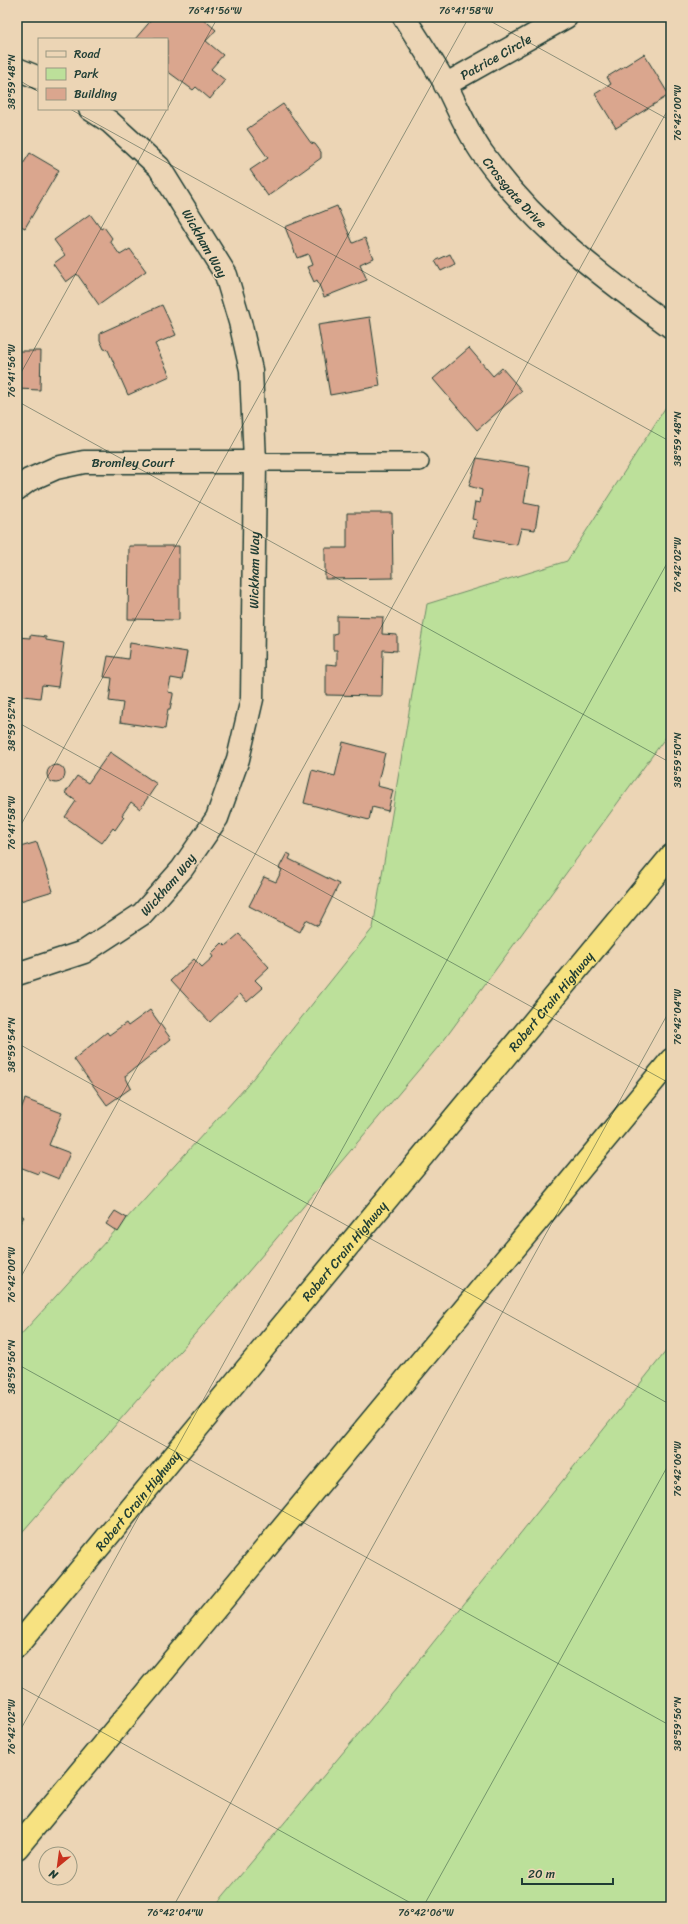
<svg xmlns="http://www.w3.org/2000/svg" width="688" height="1924" font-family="Sriracha,sans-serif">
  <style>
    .green { fill: #bce09a; stroke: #6e8e67 }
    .building { fill: #daa68e; stroke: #1f3d34 }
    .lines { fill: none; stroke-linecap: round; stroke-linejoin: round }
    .service-casing { stroke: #1f3d34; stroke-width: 20 }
    .minor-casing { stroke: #1f3d34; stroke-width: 25 }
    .trunk-casing { stroke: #1f3d34; stroke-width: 25 }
    .service { stroke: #ecd5b5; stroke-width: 17 }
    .minor { stroke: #ecd5b5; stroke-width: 22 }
    .trunk { stroke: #f7e281; stroke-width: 22 }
    .ticks { fill: none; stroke: #1f3d34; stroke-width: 1; stroke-opacity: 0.45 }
    .labels { text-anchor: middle; stroke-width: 3; stroke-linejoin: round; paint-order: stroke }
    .street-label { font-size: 13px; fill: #1f3d34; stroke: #ecd5b5 }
    .neatline { fill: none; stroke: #1f3d34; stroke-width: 1.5 }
    .ticks-label { font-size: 10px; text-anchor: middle; fill: #1f3d34 }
  </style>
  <rect width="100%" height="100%" fill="#ecd5b5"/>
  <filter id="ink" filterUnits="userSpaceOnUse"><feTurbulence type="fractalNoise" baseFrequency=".025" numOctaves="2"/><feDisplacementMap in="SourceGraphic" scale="8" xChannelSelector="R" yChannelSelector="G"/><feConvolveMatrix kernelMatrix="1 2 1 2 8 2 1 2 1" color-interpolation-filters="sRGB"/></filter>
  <g filter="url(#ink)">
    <g class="green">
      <path d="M671,399V730L444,1040L221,1304L17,1538V1339L246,1087L373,928L427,604L567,561Z"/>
      <path d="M671,1345V1907H214L396,1689Z"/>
    </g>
    <g class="building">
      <path d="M79,17H92L90,21Z"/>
      <path d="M154,17H201L216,30L206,41L223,55L211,69L225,80L210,99L196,87L193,90L167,71V39H135Z"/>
      <path d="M644,54L669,95L616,128L595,94L611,84L607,77Z"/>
      <path d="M283,104L311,143L315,144L321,152V158L268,196L250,170L268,158L247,129Z"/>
      <path d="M30,153L59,170L25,228L17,224V172H18Z"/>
      <path d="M337,206L353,243L365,238L373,258L360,264L367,280L324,297L317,280L314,282L307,267L312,265L308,254L297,258L285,227Z"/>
      <path d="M90,214L101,229L104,227L112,238L110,241L120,255L130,249L146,271L99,305L77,274L66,282L53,264L65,255L54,240Z"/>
      <path d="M450,254L455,264L441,271L435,261Z"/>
      <path d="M162,305L176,335L155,344L170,376L128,395L108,350L104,349L100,340V333Z"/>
      <path d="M370,317L380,386L330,395L318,325Z"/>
      <path d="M469,348L493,376L502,368L522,391L477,430L433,379Z"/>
      <path d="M17,351H41L40,390L17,389Z"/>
      <path d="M477,458L530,467L524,503L539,506L535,530L521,528L517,545L473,537L477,520L472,519L475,502L480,503L482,490L469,486Z"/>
      <path d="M347,513H392L393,578L325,579V548H347Z"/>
      <path d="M129,546H179V620L128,619Z"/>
      <path d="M337,616L383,617L382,634L397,635V651L383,650L382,696L326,695V664L337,665V650H333V634L337,633Z"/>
      <path d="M30,635L46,637V640L64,643L58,687L42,685L40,698L17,695V637L30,638Z"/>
      <path d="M130,643L187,652L182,680L171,678L168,692L173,693V695L170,709H168L165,729L120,722L123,703L109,701L112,678L104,677L108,656L128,659Z"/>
      <path d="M343,742L385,753L377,786L393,790L388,811L372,807L369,820L304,803L312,770L335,776Z"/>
      <path d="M110,752L157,784L140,809L131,802L122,815L124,817L115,830L113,828L102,843L65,817L76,801L65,793L77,776L88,783Z"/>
      <circle cx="56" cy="774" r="9"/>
      <path d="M37,842L53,891L17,902V848Z"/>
      <path d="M287,853L291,855L289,859L339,884L318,926L306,920L300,932L249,906L264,877L276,882L282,870L279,868Z"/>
      <path d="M239,934L269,967L255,980L263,988L247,1002L240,994L210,1022L171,980L194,959L202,967L213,957L211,954L222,943L225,946Z"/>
      <path d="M150,1010L171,1039L125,1076L131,1088L107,1105L74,1059L107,1032L109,1035L126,1023L128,1026Z"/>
      <path d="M25,1099L62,1113L49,1145L70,1153L59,1179L39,1171L38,1174L17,1166V1119Z"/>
      <path d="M115,1211L127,1218L118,1232L106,1224Z"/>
      <path d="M17,1212L24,1217L17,1227Z"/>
    </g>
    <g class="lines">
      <g class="service-casing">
        <path id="service" d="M255,462H420"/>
      </g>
      <g class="minor-casing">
        <g id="minor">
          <path id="s1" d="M404,17C418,40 434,63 447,87C458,109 468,133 483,154C535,227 599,274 671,327"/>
          <path d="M17,69L39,78"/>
          <path id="s2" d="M445,85L566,17"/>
          <path id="s3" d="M17,489L29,480L56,468L84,462H255"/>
          <path id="s4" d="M17,974L84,952L142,914L182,869L217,818L238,759L252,699L255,462L251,370L240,322L226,275L159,167L110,122L90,109"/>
        </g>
      </g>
      <g class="trunk-casing">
        <g id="trunk">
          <path id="s5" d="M17,1646L671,856"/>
          <path d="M17,1848L671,1060"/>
        </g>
      </g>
      <use href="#service" class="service"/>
      <use href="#minor" class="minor"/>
      <use href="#trunk" class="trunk"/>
    </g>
  </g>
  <path class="ticks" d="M483,17L671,121M17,79L39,92M70,109L671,442M17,380L218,17M17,401L671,763M17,722L671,1084M17,832L469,17M17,1043L671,1405M17,1284L671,104M17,1364L671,1726M17,1685L418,1907M17,1736L671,556M173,1907L671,1008M423,1907L671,1460"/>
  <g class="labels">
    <g class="street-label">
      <text dy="5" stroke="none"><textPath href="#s2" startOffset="58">Patrice Circle</textPath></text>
      <text dy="5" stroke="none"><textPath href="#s1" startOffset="208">Crossgate Drive</textPath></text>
      <text transform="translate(205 243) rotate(60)" y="5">Wickham Way</text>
      <text dy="5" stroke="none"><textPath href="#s3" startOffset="122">Bromley Court</textPath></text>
      <text dy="5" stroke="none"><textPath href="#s4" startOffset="515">Wickham Way</textPath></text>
      <text dy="5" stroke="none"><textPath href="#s4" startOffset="179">Wickham Way</textPath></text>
      <text dy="5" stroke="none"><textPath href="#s5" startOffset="837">Robert Crain Highway</textPath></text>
      <text dy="5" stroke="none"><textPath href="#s5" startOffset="513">Robert Crain Highway</textPath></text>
      <text dy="5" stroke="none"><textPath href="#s5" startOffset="189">Robert Crain Highway</textPath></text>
    </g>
  </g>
  <rect width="688" height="1924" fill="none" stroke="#ecd5b5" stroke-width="44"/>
  <rect x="38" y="38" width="130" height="72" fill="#ecd5b5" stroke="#9a9881"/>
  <rect x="46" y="51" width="20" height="6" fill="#ecd5b5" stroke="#9a9881"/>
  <text x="74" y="58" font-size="12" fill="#1f3d34">Road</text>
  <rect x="46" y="68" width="20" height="12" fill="#bce09a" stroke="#9a9881"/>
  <text x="74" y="78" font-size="12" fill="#1f3d34">Park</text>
  <rect x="46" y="88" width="20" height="12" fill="#daa68e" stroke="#9a9881"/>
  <text x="74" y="98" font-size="12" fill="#1f3d34">Building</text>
  <g transform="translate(58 1866) rotate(209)"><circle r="19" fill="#ecd5b5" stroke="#9a9881"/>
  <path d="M0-3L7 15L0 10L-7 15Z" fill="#c8321e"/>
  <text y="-6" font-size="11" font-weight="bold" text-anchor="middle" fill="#1f3d34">N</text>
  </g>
  <path d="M522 1878v6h91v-6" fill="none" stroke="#1f3d34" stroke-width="2"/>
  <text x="528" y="1878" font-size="12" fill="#1f3d34" stroke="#ecd5b5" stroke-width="3" paint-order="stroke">20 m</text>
  <rect x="22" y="22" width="644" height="1880" class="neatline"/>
  <g class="ticks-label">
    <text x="215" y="14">76°41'56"W</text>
    <text x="466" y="14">76°41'58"W</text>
    <text transform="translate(11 82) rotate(-90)" y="4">38°59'48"N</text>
    <text transform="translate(677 113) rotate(-90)" y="4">76°42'00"W</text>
    <text transform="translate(11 371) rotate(-90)" y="4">76°41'56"W</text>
    <text transform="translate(677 439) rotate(-90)" y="4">38°59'48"N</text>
    <text transform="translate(677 565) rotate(-90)" y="4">76°42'02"W</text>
    <text transform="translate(11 724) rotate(-90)" y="4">38°59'52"N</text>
    <text transform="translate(677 760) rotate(-90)" y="4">38°59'50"N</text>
    <text transform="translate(11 823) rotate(-90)" y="4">76°41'58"W</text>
    <text transform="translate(677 1017) rotate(-90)" y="4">76°42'04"W</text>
    <text transform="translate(11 1045) rotate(-90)" y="4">38°59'54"N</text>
    <text transform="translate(11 1275) rotate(-90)" y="4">76°42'00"W</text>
    <text transform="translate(11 1367) rotate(-90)" y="4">38°59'56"N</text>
    <text transform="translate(677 1469) rotate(-90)" y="4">76°42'06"W</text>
    <text transform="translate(677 1724) rotate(-90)" y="4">38°59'56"N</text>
    <text transform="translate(11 1727) rotate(-90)" y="4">76°42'02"W</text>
    <text x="175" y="1916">76°42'04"W</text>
    <text x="426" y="1916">76°42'06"W</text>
  </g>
</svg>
